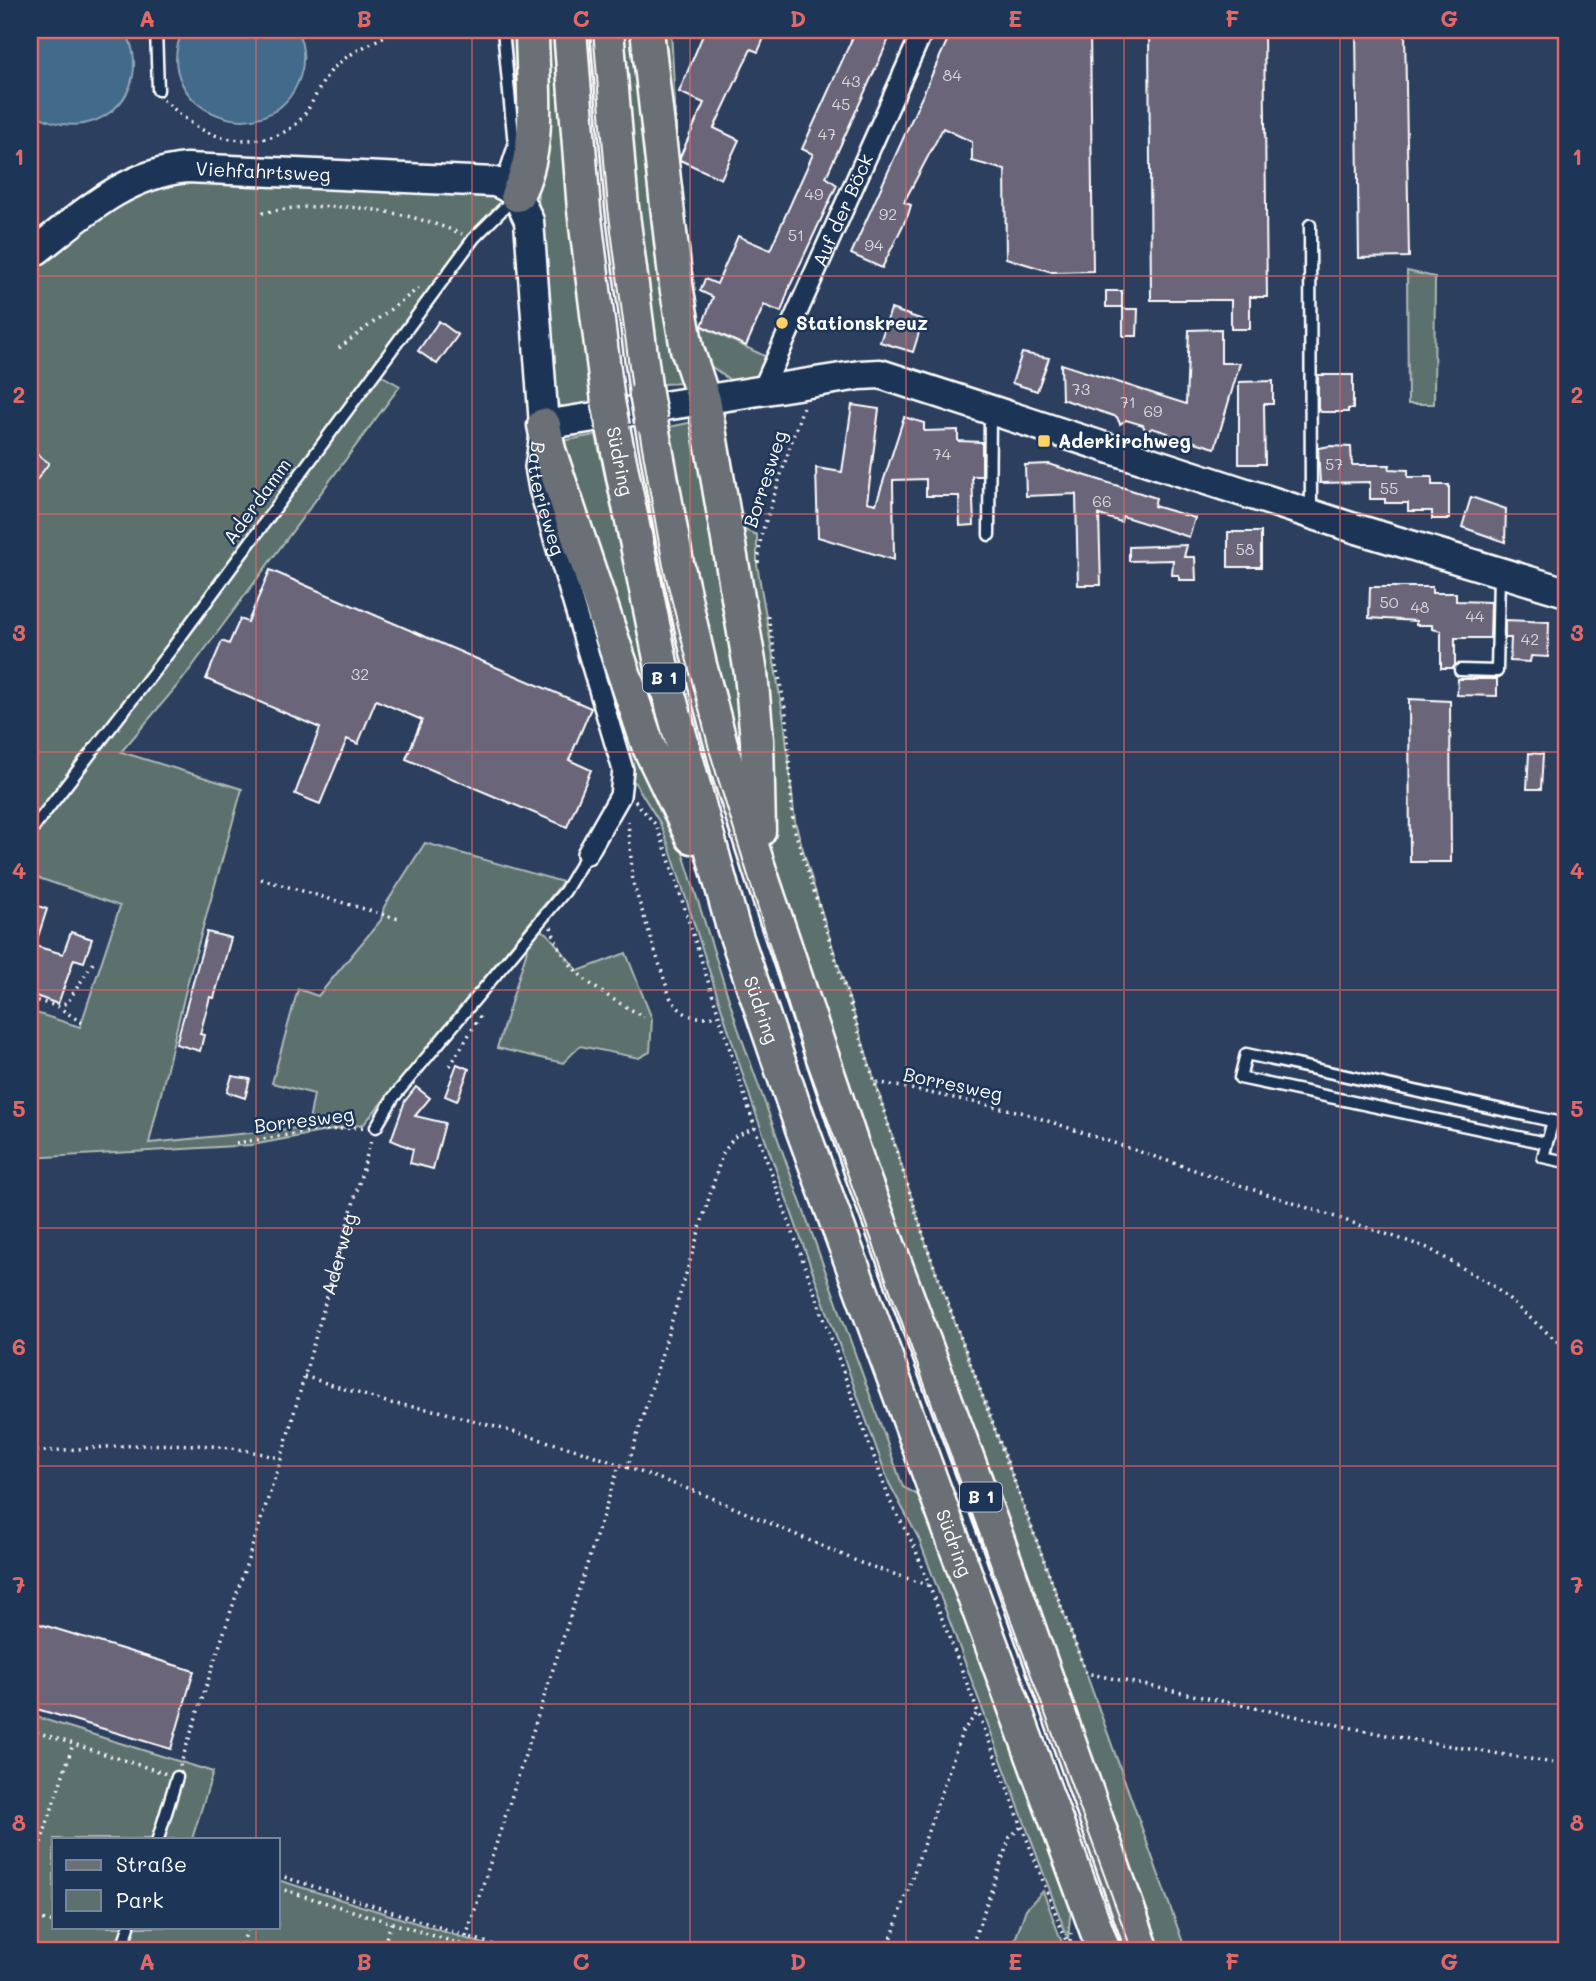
<svg xmlns="http://www.w3.org/2000/svg" width="1596" height="1981" font-family="Mali,sans-serif">
  <style>
    .green { fill: #5c716d; stroke: #aeb8b6; stroke-width: 2 }
    .water { fill: #436a8b; stroke: #8ea6b9; stroke-width: 2 }
    .building { fill: #6b6579; stroke: #fff; stroke-width: 2 }
    .lines { fill: none; stroke-linecap: round; stroke-linejoin: round }
    .lane-casing { stroke: #fff; stroke-width: 15 }
    .street-casing { stroke: #fff; stroke-width: 24 }
    .secondary-casing { stroke: #fff; stroke-width: 33 }
    .primary-casing { stroke: #fff; stroke-width: 37 }
    .path { stroke: #fff; stroke-width: 3.5; stroke-dasharray: 2 5; stroke-linecap: butt }
    .lane { stroke: #1d3557; stroke-width: 10 }
    .street { stroke: #1d3557; stroke-width: 19 }
    .secondary { stroke: #1d3557; stroke-width: 28 }
    .primary { stroke: #6b7074; stroke-width: 32 }
    .tram { stroke: #fff; stroke-width: 2 }
    .primary-bridge-casing { stroke: #fff; stroke-width: 37; stroke-linecap: butt }
    .primary-bridge { stroke: #6b7074; stroke-width: 32 }
    .grid { fill: none; stroke: #e26868; stroke-width: 2; stroke-opacity: 0.55 }
    .poi-dot { fill: #ffd166; stroke: #1d3557; stroke-width: 2.5 }
    .labels { text-anchor: middle; stroke-width: 5; stroke-linejoin: round; paint-order: stroke }
    .number-label { font-size: 16px; fill: #dad8de }
    .shield { fill: #1d3557; stroke: #bbc2cd; stroke-width: 2 }
    .shield-label { font-size: 18px; font-weight: bold; fill: #fff }
    .street-label { font-size: 19px; fill: #fff; stroke: #1d3557 }
    .poi-label { font-size: 19px; font-weight: bold; fill: #fff; stroke: #1d3557; text-anchor: start }
    .neatline { fill: none; stroke: #e26868; stroke-width: 2.5 }
    .grid-label { font-size: 23px; text-anchor: middle; font-weight: bold; fill: #e26868 }
  </style>
  <rect width="100%" height="100%" fill="#2d3f5e"/>
  <filter id="ink" filterUnits="userSpaceOnUse"><feTurbulence type="fractalNoise" baseFrequency=".0143" numOctaves="2"/><feDisplacementMap in="SourceGraphic" scale="14" xChannelSelector="R" yChannelSelector="G"/><feConvolveMatrix kernelMatrix="1 2 1 2 8 2 1 2 1" color-interpolation-filters="sRGB"/></filter>
  <g filter="url(#ink)">
    <g class="green">
      <path d="M506,30H560L602,403L569,410L555,402L537,186L516,145Z"/>
      <path d="M618,30H671L678,160L699,325L771,359L764,375L748,384L730,380L701,359L685,383L662,384L641,287Z"/>
      <path d="M173,176L500,196L502,203L471,232L169,645L30,827V264L130,191Z"/>
      <path d="M1407,271L1435,277L1434,404H1408Z"/>
      <path d="M379,374L400,386L183,679L121,752L242,789L189,977L149,1143L308,1127L314,1094L272,1083L298,989L318,996L381,920L384,907L425,843L563,882L364,1124L252,1145L30,1158V1011L80,1027L120,906L30,875V843Z"/>
      <path d="M713,418L737,527L757,535V565L784,719L795,822L817,897L929,1253L1086,1673L1186,1951H1155L767,872L687,560L669,427Z"/>
      <path d="M596,435L649,686L674,784L561,441Z"/>
      <path d="M552,516L668,806L738,1028L903,1487L920,1496L1071,1907L1068,1939L919,1539L889,1483L753,1106L670,849L660,823L632,778Z"/>
      <path d="M539,930L547,933L578,971L626,953L652,1019L650,1052L639,1058L580,1046L563,1063L497,1048L531,937Z"/>
      <path d="M30,1715L213,1772L192,1839H54V1927H278V1880L506,1951H30Z"/>
      <path d="M1043,1891L1065,1951H1011L1026,1909Z"/>
    </g>
    <g class="water">
      <path d="M30,30H125C159,95 90,152 30,111Z"/>
      <path d="M183,30H297C304,45 305,62 300,77C271,160 146,110 183,30Z"/>
    </g>
    <g class="building">
      <path d="M705,30H760L758,35L764,38L758,52L751,49L714,128L739,140L721,179L680,160V157L704,103L679,92Z"/>
      <path d="M856,30H893L826,177L837,185L790,286L781,312L764,305L746,346L702,326L713,297L700,291L705,279L717,284L738,236L770,250L813,154L802,149Z"/>
      <path d="M952,30H972L989,37V30H1090L1093,271L1052,272L1006,258L1005,170L972,161V142L943,128L904,202L911,205L908,215L882,268L851,254Z"/>
      <path d="M1149,30H1264L1267,297H1250V329H1231V300H1151Z"/>
      <path d="M1356,30H1405L1409,257L1359,258Z"/>
      <rect x="1106" y="291" width="16" height="16"/>
      <path d="M891,309L923,320L913,352L880,342Z"/>
      <path d="M1123,309H1138L1137,336H1123Z"/>
      <path d="M439,321L458,335L437,364L418,351Z"/>
      <path d="M1221,329V363H1240L1215,448L1178,437L1171,441L1168,433L1152,428L1146,432L1143,425L1126,420L1120,424L1117,417L1062,399L1061,364L1186,404L1189,330Z"/>
      <path d="M1022,353L1049,358L1037,391L1012,383Z"/>
      <path d="M1318,375H1353V409H1348V412H1321L1318,409Z"/>
      <path d="M1273,381V404H1264L1265,464H1239V382Z"/>
      <path d="M852,405L879,409L867,502L876,504L904,417L924,423V431L958,430V441L982,442V476H972L974,525L960,526L959,496H926V479L893,480L894,560L818,537L816,468L842,472Z"/>
      <path d="M1330,446L1351,447L1352,465H1390L1389,469L1408,470V477H1432V485H1449V519H1432V511H1408V503H1385V499H1370V482L1320,483L1318,448Z"/>
      <path d="M30,449L49,463L30,489Z"/>
      <path d="M1049,464L1156,498L1154,506L1195,518L1189,537L1122,516L1121,522L1099,515L1101,585H1078L1076,494L1026,496L1025,465Z"/>
      <path d="M1471,497L1506,509L1505,542L1462,527Z"/>
      <rect x="1228" y="532" width="33" height="35"/>
      <path d="M1187,545L1184,557H1195L1196,580H1179V575H1172L1173,560L1129,561V547Z"/>
      <path d="M270,570L591,708L569,760L591,770L567,827L406,759L422,720L376,700L358,744L347,739L320,804L295,794L320,728L206,679L222,641L229,644L240,619L248,622Z"/>
      <path d="M1370,587H1432V593H1456V601L1491,602L1490,638H1455V665L1453,668H1441V631L1432,629V625H1416V621L1369,618Z"/>
      <path d="M1505,620L1549,622L1548,657L1531,656L1530,662L1510,661L1511,638H1505Z"/>
      <path d="M1458,679H1497V696L1457,695Z"/>
      <path d="M1409,699L1450,701L1451,862H1410Z"/>
      <path d="M1529,753L1543,754L1541,789H1527Z"/>
      <path d="M30,903L47,909L35,946L63,954L71,932L92,939L84,962L74,959L58,1004L30,994Z"/>
      <path d="M207,932L231,938L214,998L210,997L200,1034L204,1035L200,1051L176,1044Z"/>
      <path d="M457,1064L469,1069L457,1101L445,1096Z"/>
      <path d="M232,1076L250,1079L245,1098L227,1092Z"/>
      <path d="M416,1087L430,1098L415,1116L445,1123L433,1169L410,1163L413,1149L391,1140L405,1101Z"/>
      <path d="M30,1621L194,1671L171,1749L30,1707Z"/>
    </g>
    <g class="lines">
      <g class="lane-casing">
        <g id="lane">
          <path d="M156,30L158,90"/>
          <path d="M502,181L514,145L503,30"/>
          <path d="M1310,225L1311,510"/>
          <path d="M989,535L990,413"/>
          <path d="M1460,670L1497,671L1499,574"/>
          <path d="M30,832L173,647L474,238L514,198"/>
          <path d="M1553,1121L1543,1157L1566,1162"/>
          <path d="M376,1127L393,1098L565,891L587,854"/>
          <path d="M1546,1143L1240,1078L1246,1054L1566,1124"/>
          <path d="M158,1839L177,1777"/>
          <path d="M121,1951L129,1927"/>
        </g>
      </g>
      <g class="street-casing">
        <g id="street">
          <path id="s2" d="M762,391L923,30"/>
          <path id="s3" d="M540,435L535,467L539,489L623,770L620,796L587,854"/>
        </g>
      </g>
      <g class="secondary-casing">
        <g id="secondary">
          <path id="s4" d="M30,251L37,250C84,213 125,174 187,168L494,182C516,188 520,201 529,221L544,425L860,375L880,374L1357,529L1566,592"/>
        </g>
      </g>
      <g class="primary-casing">
        <g id="primary">
          <path d="M570,30L584,210L608,401"/>
          <path d="M607,30L622,207L646,394"/>
          <path d="M647,30L676,285L687,349L704,400L751,673L757,740L759,831"/>
          <path d="M517,195C543,146 532,84 532,30"/>
          <path d="M651,421L677,563L700,665L729,774L761,874L862,1174L995,1532L1143,1951"/>
          <path d="M544,425L549,450L648,745L692,837"/>
          <path id="s5" d="M613,427L663,673L732,924L800,1123L1104,1951"/>
        </g>
      </g>
      <g class="path">
        <path d="M163,100C177,111 191,125 207,132C233,144 278,144 299,121C313,106 318,86 331,71C347,52 375,43 395,30"/>
        <path d="M262,213C329,199 399,208 462,234"/>
        <path d="M339,348L419,288"/>
        <path d="M758,563L761,536L803,407"/>
        <path d="M768,616L787,719L793,825L929,1253L1086,1673L1391,1736L1566,1765"/>
        <path d="M635,801L656,825L666,850L755,1128L890,1501L914,1546L1070,1951"/>
        <path d="M628,821L633,883L670,997C683,1017 694,1020 718,1015"/>
        <path d="M261,879L399,919"/>
        <path d="M551,927C566,976 602,993 644,1017"/>
        <path d="M30,999L57,1006L82,1023"/>
        <path d="M57,1006L67,1003L93,963"/>
        <path d="M450,1066L482,1013"/>
        <path d="M877,1082L1021,1112L1428,1248L1492,1285L1566,1349"/>
        <path d="M236,1143L314,1131L365,1127"/>
        <path d="M304,1376L389,1403L439,1411L581,1451L705,1495L861,1563L930,1586"/>
        <path d="M30,1452C112,1448 202,1434 281,1459"/>
        <path d="M627,1469L722,1155L734,1137L755,1128"/>
        <path d="M30,1730L167,1774"/>
        <path id="s1" d="M180,1766L281,1459L372,1137"/>
        <path d="M278,1875L513,1951"/>
        <path d="M30,1876L73,1744"/>
        <path d="M278,1888L483,1951"/>
        <path d="M30,1915L54,1923"/>
        <path d="M466,1937L619,1466"/>
        <path d="M1069,1948L1071,1933"/>
        <path d="M240,1951L248,1927"/>
        <path d="M382,1951L391,1923"/>
        <path d="M887,1951L962,1732L978,1712"/>
        <path d="M970,1951L1010,1837L1021,1827"/>
      </g>
      <use href="#lane" class="lane"/>
      <use href="#street" class="street"/>
      <use href="#secondary" class="secondary"/>
      <use href="#primary" class="primary"/>
      <path class="tram" d="M593,30L608,208L633,396L663,566L710,753L801,1047L1132,1951"/>
      <g class="primary-bridge-casing">
        <g id="primary-bridge">
          <path d="M646,394L651,421"/>
          <path d="M608,401L613,427"/>
        </g>
      </g>
      <use href="#primary-bridge" class="primary-bridge"/>
    </g>
  </g>
  <path class="grid" d="M256,30V1839M472,30V1951M690,30V1951M906,30V1951M1124,30V1951M1340,30V1951M30,276H1566M30,514H1566M30,752H1566M30,990H1566M30,1228H1566M30,1466H1566M30,1704H1566M256,1927V1951"/>
  <g class="poi-dot">
    <circle cx="782" cy="323" r="7"/>
    <rect x="1037" y="434" width="14" height="14" rx="3.5"/>
  </g>
  <g class="labels">
    <g class="number-label">
      <text x="952" y="81">84</text>
      <text x="851" y="87">43</text>
      <text x="841" y="110">45</text>
      <text x="827" y="140">47</text>
      <text x="814" y="200">49</text>
      <text x="888" y="220">92</text>
      <text x="796" y="241">51</text>
      <text x="874" y="251">94</text>
      <text x="1081" y="395">73</text>
      <text x="1128" y="408">71</text>
      <text x="1153" y="417">69</text>
      <text x="942" y="460">74</text>
      <text x="1334" y="470">57</text>
      <text x="1389" y="494">55</text>
      <text x="1102" y="507">66</text>
      <text x="1245" y="555">58</text>
      <text x="1389" y="608">50</text>
      <text x="1420" y="613">48</text>
      <text x="1475" y="622">44</text>
      <text x="1530" y="645">42</text>
      <text x="360" y="680">32</text>
    </g>
    <g class="shield">
      <rect x="643" y="663.5" width="42" height="29" rx="5"/>
      <rect x="960" y="1482.5" width="42" height="29" rx="5"/>
    </g>
    <g class="shield-label">
      <text x="664" y="684">B 1</text>
      <text x="981" y="1503">B 1</text>
    </g>
    <g class="street-label">
      <text dy="7" stroke="none"><textPath href="#s4" startOffset="257">Viehfahrtsweg</textPath></text>
      <text dy="7" stroke="none"><textPath href="#s2" startOffset="198">Auf der Böck</textPath></text>
      <text dy="7" stroke="none"><textPath href="#s5" startOffset="35">Südring</textPath></text>
      <text transform="translate(765 479) rotate(-72)" y="7">Borresweg</text>
      <text dy="7" stroke="none"><textPath href="#s3" startOffset="65">Batterieweg</textPath></text>
      <text transform="translate(257 501) rotate(-54)" y="7">Aderdamm</text>
      <text dy="7" stroke="none"><textPath href="#s5" startOffset="602">Südring</textPath></text>
      <text transform="translate(953 1084) rotate(12)" y="7">Borresweg</text>
      <text transform="translate(304 1120) rotate(-7)" y="7">Borresweg</text>
      <text dy="7" stroke="none"><textPath href="#s1" startOffset="536">Aderweg</textPath></text>
      <text dy="7" stroke="none"><textPath href="#s5" startOffset="1169">Südring</textPath></text>
    </g>
    <g class="poi-label">
      <text x="796" y="330">Stationskreuz</text>
      <text x="1058" y="448">Aderkirchweg</text>
    </g>
  </g>
  <rect width="1596" height="1981" fill="none" stroke="#1d3557" stroke-width="77"/>
  <rect x="52" y="1838" width="228" height="91" fill="#1d3557" stroke="#77869a" stroke-width="2"/>
  <rect x="66" y="1860" width="35" height="10" fill="#6b7074" stroke="#77869a" stroke-width="2"/>
  <text x="116" y="1872" font-size="21" fill="#ffffff">Straße</text>
  <rect x="66" y="1890" width="35" height="21" fill="#5c716d" stroke="#77869a" stroke-width="2"/>
  <text x="116" y="1908" font-size="21" fill="#ffffff">Park</text>
  <rect x="38" y="38" width="1520" height="1904" class="neatline"/>
  <g class="grid-label">
    <text x="147" y="27">A</text>
    <text x="364" y="27">B</text>
    <text x="581" y="27">C</text>
    <text x="798" y="27">D</text>
    <text x="1015" y="27">E</text>
    <text x="1232" y="27">F</text>
    <text x="1449" y="27">G</text>
    <text x="19" y="165">1</text>
    <text x="1577" y="165">1</text>
    <text x="19" y="403">2</text>
    <text x="1577" y="403">2</text>
    <text x="19" y="641">3</text>
    <text x="1577" y="641">3</text>
    <text x="19" y="879">4</text>
    <text x="1577" y="879">4</text>
    <text x="19" y="1117">5</text>
    <text x="1577" y="1117">5</text>
    <text x="19" y="1355">6</text>
    <text x="1577" y="1355">6</text>
    <text x="19" y="1593">7</text>
    <text x="1577" y="1593">7</text>
    <text x="19" y="1831">8</text>
    <text x="1577" y="1831">8</text>
    <text x="147" y="1970">A</text>
    <text x="364" y="1970">B</text>
    <text x="581" y="1970">C</text>
    <text x="798" y="1970">D</text>
    <text x="1015" y="1970">E</text>
    <text x="1232" y="1970">F</text>
    <text x="1449" y="1970">G</text>
  </g>
</svg>
